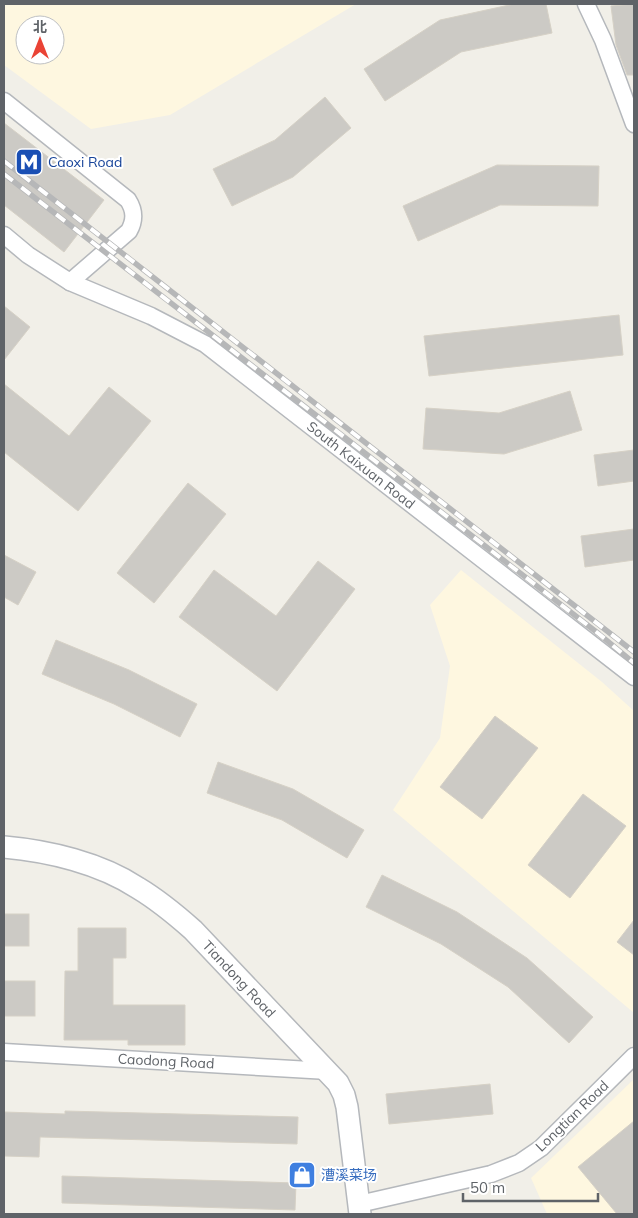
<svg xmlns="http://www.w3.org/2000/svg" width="638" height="1218" font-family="Mulish,'Noto Sans SC',sans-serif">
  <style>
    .commercial { fill: #fef7e0; fill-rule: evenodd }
    .building { fill: #cccac5; stroke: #d6d1c6 }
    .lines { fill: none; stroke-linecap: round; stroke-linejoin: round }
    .minor-casing { stroke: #b5b8bc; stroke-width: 19 }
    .tertiary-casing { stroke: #b5b8bc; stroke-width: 24 }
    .minor { stroke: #fff; stroke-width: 16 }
    .tertiary { stroke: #fff; stroke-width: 21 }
    .rail-casing { stroke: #b6b7b8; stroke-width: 5.5 }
    .rail { stroke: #fff; stroke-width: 4; stroke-dasharray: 11; stroke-linecap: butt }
    .labels { text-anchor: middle; stroke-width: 4; stroke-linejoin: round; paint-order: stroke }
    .transit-label { font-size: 14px; fill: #164399; stroke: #fff; text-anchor: start }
    .street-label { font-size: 14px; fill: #5f6368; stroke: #fff }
    .shop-label { font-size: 14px; fill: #366cbe; stroke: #fff; text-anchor: start }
  </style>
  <rect width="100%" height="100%" fill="#f1efe8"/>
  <g class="commercial">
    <path d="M4,4H356L170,115L91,129L4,65ZM25,25H55V55H25Z"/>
    <path d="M461,570L602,682L634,711V1013L393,810L440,738L450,666L430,605Z"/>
    <path d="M634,1079V1214H547L531,1178Z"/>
  </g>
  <g class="building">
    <path d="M514,4H546L552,33L461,52L385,101L364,69L440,20Z"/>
    <path d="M634,4V75H627L616,45L611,6Z"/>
    <path d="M325,97L351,128L293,177L232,206L213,169L275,140Z"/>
    <path d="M4,123L104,200L64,252L4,205Z"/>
    <path d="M497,165L599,166L598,206L500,205L418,241L403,206Z"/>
    <path d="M4,306L30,327L4,360Z"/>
    <path d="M619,315L623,355L429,376L424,336Z"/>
    <path d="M4,384L69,436L109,387L151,421L78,511L4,452Z"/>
    <path d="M570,391L582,430L504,454L423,449L426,408L499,413Z"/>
    <path d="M634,450V481L598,486L594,455Z"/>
    <path d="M188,483L226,514L154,603L117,573Z"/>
    <path d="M634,529V560L585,567L581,536Z"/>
    <path d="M4,555L36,572L18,605L4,597Z"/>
    <path d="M318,561L355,589L277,691L179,617L214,570L276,616Z"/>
    <path d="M56,640L129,670L197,704L180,737L114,704L42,674Z"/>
    <path d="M495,716L538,748L482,819L440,787Z"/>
    <path d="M218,762L293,789L364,830L347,858L282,820L207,793Z"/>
    <path d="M583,794L626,826L570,898L528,865Z"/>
    <path d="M382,875L457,912L527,958L593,1017L569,1043L508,987L441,944L366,907Z"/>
    <rect x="4" y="914" width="25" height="32"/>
    <path d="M634,920V955L617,942Z"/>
    <path d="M78,928H126V958H113V1005H185V1045H128V1040H64L65,971H78Z"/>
    <rect x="4" y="981" width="31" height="35"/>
    <path d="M490,1084L493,1114L389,1124L386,1094Z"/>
    <path d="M65,1111L298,1117L297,1144L40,1137L39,1157L4,1156V1112L65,1114Z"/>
    <path d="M634,1121V1214H617L578,1167Z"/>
    <path d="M62,1176L296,1183L295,1210L62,1203Z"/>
  </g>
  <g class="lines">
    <g class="minor-casing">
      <g id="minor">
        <path d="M586,4L603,40L634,124"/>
        <path d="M4,101L128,200C135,211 135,220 129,231L70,282"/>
        <path d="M4,235L28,255L70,282L151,316L205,344L634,677"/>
        <path d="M4,1052L328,1071"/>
        <path d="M359,1204L491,1174L519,1163L541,1148L634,1056"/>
      </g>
    </g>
    <g class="tertiary-casing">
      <path id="tertiary" d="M4,847C49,851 100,863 138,888C158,900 175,914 193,930L338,1083L344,1095L347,1107L360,1214"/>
    </g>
    <use href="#minor" class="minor"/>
    <use href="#tertiary" class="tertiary"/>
    <g class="rail-casing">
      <g id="rail">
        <path d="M4,161L634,652"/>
        <path d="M4,174L599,634L634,663"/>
      </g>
    </g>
    <use href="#rail" class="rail"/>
  </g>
  <defs>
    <g id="metro-square" transform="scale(1.4375)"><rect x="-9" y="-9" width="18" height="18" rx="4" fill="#1a4fb4" stroke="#fff"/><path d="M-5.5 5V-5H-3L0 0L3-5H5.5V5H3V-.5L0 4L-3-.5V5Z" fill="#fff"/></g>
    <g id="shop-square" transform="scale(1.4375)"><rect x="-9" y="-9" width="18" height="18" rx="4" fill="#3f7fe0" stroke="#fff"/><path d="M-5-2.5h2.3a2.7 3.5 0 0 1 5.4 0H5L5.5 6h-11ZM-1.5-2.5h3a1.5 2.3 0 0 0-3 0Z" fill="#fff"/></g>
  </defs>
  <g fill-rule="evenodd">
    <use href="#metro-square" x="29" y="162"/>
    <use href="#shop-square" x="302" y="1175"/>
  </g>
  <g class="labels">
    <g class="transit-label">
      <text x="48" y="167">Caoxi Road</text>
    </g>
    <g class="street-label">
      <text transform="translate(361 465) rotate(38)" y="5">South Kaixuan Road</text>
      <text transform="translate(239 979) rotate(47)" y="5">Tiandong Road</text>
      <text transform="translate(166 1061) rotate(3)" y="5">Caodong Road</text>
      <text transform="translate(572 1116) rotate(-44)" y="5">Longtian Road</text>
    </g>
    <g class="shop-label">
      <text x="321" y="1180">漕溪菜场</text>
    </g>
  </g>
  <rect width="638" height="1218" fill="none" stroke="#5f6368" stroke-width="10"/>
  <g transform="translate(40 40)"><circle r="24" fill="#ffffff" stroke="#bfc1c3"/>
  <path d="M0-4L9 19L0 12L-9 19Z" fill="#ea4335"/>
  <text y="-8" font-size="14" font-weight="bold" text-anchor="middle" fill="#5f6368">北</text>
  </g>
  <path d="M463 1193v8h135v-8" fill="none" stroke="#5f6368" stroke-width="2.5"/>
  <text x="470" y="1193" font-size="15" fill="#5f6368" stroke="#ffffff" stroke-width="4" paint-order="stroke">50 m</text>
</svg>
